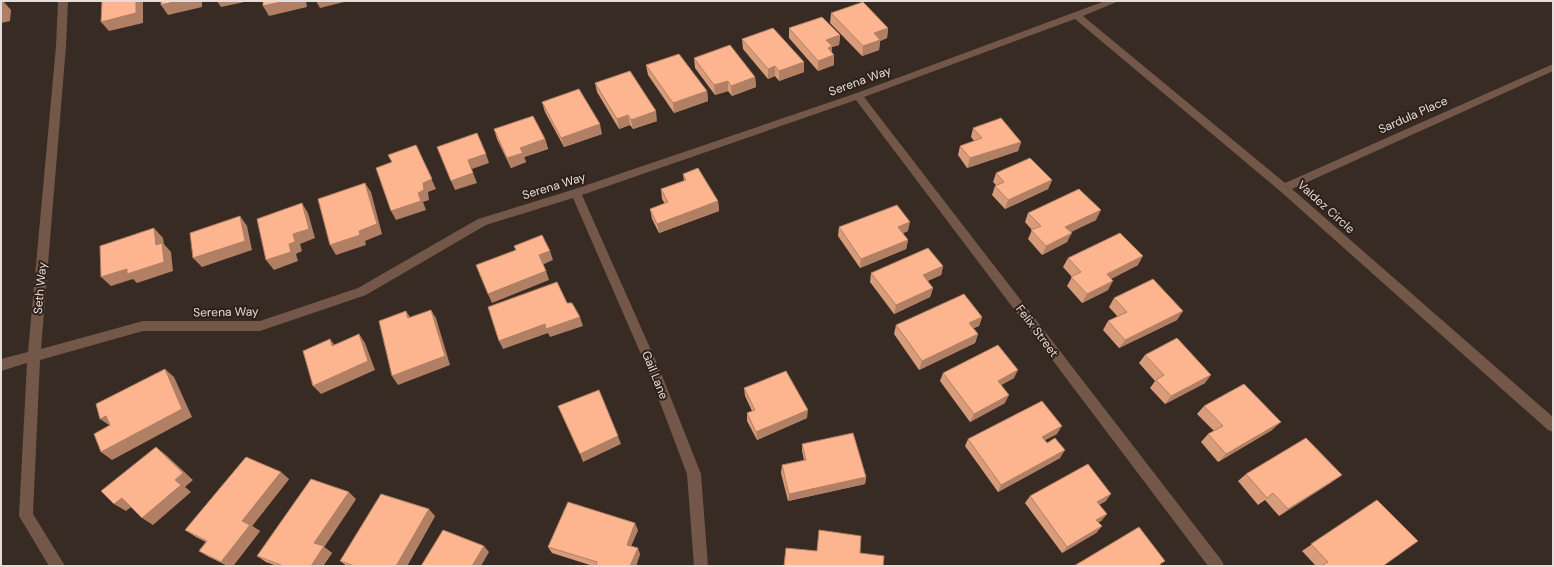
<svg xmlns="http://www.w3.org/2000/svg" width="1554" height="567" font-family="'DM Sans',sans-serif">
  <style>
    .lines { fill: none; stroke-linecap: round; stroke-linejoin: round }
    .street { fill: #735748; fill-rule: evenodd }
    .wall { fill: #d99c7b }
    .shaded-wall { fill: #b07f64 }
    .building { fill: #fcb58f; stroke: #b07f64 }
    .labels { text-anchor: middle; stroke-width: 4; stroke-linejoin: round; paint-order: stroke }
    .street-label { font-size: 12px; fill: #e6ddd9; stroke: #2e211a }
  </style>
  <rect width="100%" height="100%" fill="#382b24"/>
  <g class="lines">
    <path class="street" d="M58,1H68L66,46L41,349L143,321H260L358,288L478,219L572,190L854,94L1105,1H1119L1083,16L1285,183L1553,64V71L1292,189L1553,417V432L1548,430L1280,191L1075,19L864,97L1222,561L1224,566H1208L856,100L582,195L659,368L701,474L708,566H694L687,474L647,368L573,198L486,225L366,295L260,331H143L40,360L33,514L65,566H49L19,516L27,363L1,371V359L28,352L56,46Z"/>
  </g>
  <g class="wall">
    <path d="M831,13L888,28L887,38L880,41L879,50L862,56L830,23Z"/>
    <path d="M789,28L840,35L839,45L832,47V52L834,65L818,71L789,38Z"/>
    <path d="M742,39L804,62V72L779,81L775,76L768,79L743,49Z"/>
    <path d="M694,58L755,77L756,87L732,96L728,91L715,95L695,68Z"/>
    <path d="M646,65L707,91L708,101L674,113L648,75Z"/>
    <path d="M595,83L657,121L633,129L630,125L619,129L597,92Z"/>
    <path d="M542,102L602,134L564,147L545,112Z"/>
    <path d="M973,128L1021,142L1018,151L967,168L958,155L960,146L974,141L971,137Z"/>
    <path d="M494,129L545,139L548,149L524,157L526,162L511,168L497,139Z"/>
    <path d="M996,173L1052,180L1048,189L1005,209L992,195L995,186L996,185L993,182Z"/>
    <path d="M683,174L718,201L719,211L659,233L652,219L650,209L665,204L662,199L661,189L684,181Z"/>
    <path d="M1028,213L1096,220L1070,232L1067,242L1042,255L1028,239L1032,230L1025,222Z"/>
    <path d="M839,227L908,231L903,233L908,240L906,249L860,268L838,236Z"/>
    <path d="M1068,258L1138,265L1111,279L1108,290L1082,303L1067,286L1072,277L1063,267Z"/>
    <path d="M943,266L941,275L927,281L933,288L930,297L894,314L870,282L871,273Z"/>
    <path d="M1114,298L1177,320L1119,348L1103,330L1108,321L1118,317L1109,307Z"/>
    <path d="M982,317L979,326L973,328L978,334L975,343L919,370L894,334L896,325Z"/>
    <path d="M1145,355L1205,383L1165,404L1150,388L1155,381L1139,363Z"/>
    <path d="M943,373L1014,378L1001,385L1005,403L970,422L940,381Z"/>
    <path d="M744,388L807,418L757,440L747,421V413L752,411L745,396Z"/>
    <path d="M1204,406L1272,430L1218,462L1201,442L1208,434L1214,431L1197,414Z"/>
    <path d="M1057,434L1045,440L1060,458L998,492L965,446L968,439Z"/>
    <path d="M802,444L866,477L865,484L788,501L781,473L782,465L804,460L802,451Z"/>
    <path d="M1246,474L1332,482L1279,516L1265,500L1258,505L1238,481Z"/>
    <path d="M289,479L252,526L260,531L233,566H228L209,557L199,551L206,542L196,537L185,530Z"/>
    <path d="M1030,496L1106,501L1099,504L1107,514L1101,521L1098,522L1102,526L1096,533L1062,553L1025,503Z"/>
    <path d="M356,499L324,547L332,553L323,566H277L266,562L257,556Z"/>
    <path d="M1377,500L1383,566H1316L1302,551Z"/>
    <path d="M435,516L407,566H347L340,561Z"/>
    <path d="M638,530L631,546L640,554L636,566H593L552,553L548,547Z"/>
  </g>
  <g class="shaded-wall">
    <path d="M2,1H3L11,10L10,21L1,23V3Z"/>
    <path d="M136,1H143V23L109,31L101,22Z"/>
    <path d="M178,1H202V7L168,15L161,5Z"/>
    <path d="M217,1H249L221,7Z"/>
    <path d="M286,1H306L307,7L269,16L263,6Z"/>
    <path d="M316,1H348L320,8Z"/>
    <path d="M888,28L887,38L880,41L879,50L862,56L863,46L874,33Z"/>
    <path d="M1,29L2,30V41H1Z"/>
    <path d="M840,35L839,45L832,47V56L834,55V65L818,71V61L826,40Z"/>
    <path d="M804,62V72L779,81V71Z"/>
    <path d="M775,66V76L768,79V69Z"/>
    <path d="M755,77L756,87L732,96L731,86Z"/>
    <path d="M728,81V91L715,95L714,85Z"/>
    <path d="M707,91L708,101L674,113L673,103Z"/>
    <path d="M656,111L657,121L633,129L631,120Z"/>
    <path d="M628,115L630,125L619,129L617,119Z"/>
    <path d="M600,124L602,134L564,147L561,138Z"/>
    <path d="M545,139L548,149L524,157L526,162L511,168L507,158L520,148Z"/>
    <path d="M1021,142L1018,151L967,168L970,158Z"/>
    <path d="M416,145L436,189L428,192L429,200L423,202L426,210L396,220L391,211L418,193Z"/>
    <path d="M486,154L489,163L472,169L468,160Z"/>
    <path d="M473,173L477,183L455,190L451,181Z"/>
    <path d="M1052,180L1048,189L1005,209L1008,200Z"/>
    <path d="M365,183L371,192L382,234L365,241L366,245L336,255L330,245L359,231Z"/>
    <path d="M718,201L719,211L659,233L657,224Z"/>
    <path d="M302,203L308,213L315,238L300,244L302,251L296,254L298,261L274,270L266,260L289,244L293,234Z"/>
    <path d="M1101,210L1096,220L1061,237L1065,227Z"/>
    <path d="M240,216L247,226L252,250L202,267L193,258Z"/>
    <path d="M910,222L908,231L896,236L898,227Z"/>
    <path d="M154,228L163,238L164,244L171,252L173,271L137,283L133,279L111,286L101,277L127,269L156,245Z"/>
    <path d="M1072,233L1067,242L1042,255L1046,246Z"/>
    <path d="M908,240L906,249L860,268L861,259Z"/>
    <path d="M550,251L553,260L542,265L539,255Z"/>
    <path d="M1143,256L1138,265L1102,283L1107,274Z"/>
    <path d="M943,266L941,275L921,284L923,275Z"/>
    <path d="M546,271L549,280L492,303L488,294Z"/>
    <path d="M1113,281L1108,290L1082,303L1087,294Z"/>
    <path d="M933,288L930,297L894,314L896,305Z"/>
    <path d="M431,310L436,318L450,365L398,385L392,376Z"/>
    <path d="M406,311L412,320L408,318Z"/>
    <path d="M1183,311L1177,320L1119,348L1125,340Z"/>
    <path d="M580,317L583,326L550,337L548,333L503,349L499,341L545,324Z"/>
    <path d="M982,317L979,326L966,332L969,323Z"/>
    <path d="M359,334L365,343L375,370L321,394L313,386Z"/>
    <path d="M978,334L975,343L919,370L922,361Z"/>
    <path d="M330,339L337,348L332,346Z"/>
    <path d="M165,369L174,377L192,417L112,460L101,452Z"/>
    <path d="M1018,370L1014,378L994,389L998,381Z"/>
    <path d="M1211,375L1205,383L1165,404L1171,396Z"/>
    <path d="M1009,395L1005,403L970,422L974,414Z"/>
    <path d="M808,410L807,418L757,440L756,432Z"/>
    <path d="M106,416L112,427L100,419Z"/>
    <path d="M1281,422L1272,430L1218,462L1226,454Z"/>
    <path d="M1062,426L1057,434L1037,444L1042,437Z"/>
    <path d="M618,436L621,444L583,462L580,454Z"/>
    <path d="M156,447L166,455L193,480L185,487L191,492L153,525L142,518L175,480Z"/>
    <path d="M1065,450L1060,458L998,492L1001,485Z"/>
    <path d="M281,472L289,479L252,526L260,531L233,566H228L221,562L242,521Z"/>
    <path d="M1342,475L1332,482L1279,516L1288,509Z"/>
    <path d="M866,477L865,484L788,501L789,494Z"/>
    <path d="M349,492L356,499L324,547L332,553L323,566H311L314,543Z"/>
    <path d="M1111,494L1106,501L1092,509L1097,502Z"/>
    <path d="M122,498L134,505L126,511L114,504Z"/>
    <path d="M429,509L435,516L407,566H396Z"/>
    <path d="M1107,514L1101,521L1091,526L1096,520Z"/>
    <path d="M635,523L638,530L629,551L627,545Z"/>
    <path d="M1102,526L1096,533L1062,553L1067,547Z"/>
    <path d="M484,546L489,552L481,566H472Z"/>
    <path d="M638,548L640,554L636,566H630Z"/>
  </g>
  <g class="building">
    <path d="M1,1H2L1,11Z"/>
    <path d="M102,1H136V13L101,22Z"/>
    <path d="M161,1H178L161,5Z"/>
    <path d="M263,1H286L263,6Z"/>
    <path d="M863,2L888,28L874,33L880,40L863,46L831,13Z"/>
    <path d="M822,17L840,35L826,40L832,46L828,48L834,55L818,61L789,28Z"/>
    <path d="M773,28L804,62L779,71L775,66L768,69L742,39Z"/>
    <path d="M730,45L755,77L731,86L728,81L714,85L694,58Z"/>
    <path d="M679,54L707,91L673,103L646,65Z"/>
    <path d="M630,71L656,111L631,120L628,115L617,119L595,83Z"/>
    <path d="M579,89L600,124L561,138L542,102Z"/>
    <path d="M533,116L545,139L520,148L523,153L507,158L494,129Z"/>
    <path d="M1001,118L1021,142L970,158L960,146L982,138L973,128Z"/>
    <path d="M477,133L486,154L468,160L473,173L451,181L437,147Z"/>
    <path d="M416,145L432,179L423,183L424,190L418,193L421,201L391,211L376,168L392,162L388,155Z"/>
    <path d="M1030,158L1052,180L1008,200L995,186L1004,182L996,173Z"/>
    <path d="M698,168L718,201L657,224L650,209L668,202L661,189L686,180L683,174Z"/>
    <path d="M365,183L377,224L359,231L360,235L330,245L318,199Z"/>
    <path d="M1079,189L1101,210L1065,227L1072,233L1046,246L1031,230L1041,226L1028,213Z"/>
    <path d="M302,203L309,229L293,234L295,242L289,244L291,252L266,260L257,219Z"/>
    <path d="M897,205L910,222L898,227L908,240L861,259L839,227Z"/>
    <path d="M240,216L245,241L193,258L190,233Z"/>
    <path d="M154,228L156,245L162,243L164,262L127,274V269L101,277L100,246Z"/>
    <path d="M1120,233L1143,256L1107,274L1113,281L1087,294L1071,277L1081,272L1068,258Z"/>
    <path d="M542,235L550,251L539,255L546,271L488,294L476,265L516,250L514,246Z"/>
    <path d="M928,248L943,266L923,275L933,288L896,305L871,273Z"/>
    <path d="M1153,279L1183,311L1125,340L1108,321L1127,312L1114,298Z"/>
    <path d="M557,282L567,303H572L580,317L546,329L545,324L499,341L488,307Z"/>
    <path d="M964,294L982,317L969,323L978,334L922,361L896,325Z"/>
    <path d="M431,310L445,356L392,376L379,321L406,311L408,318Z"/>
    <path d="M359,334L368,361L313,386L303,351L330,339L332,346Z"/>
    <path d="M1177,338L1211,375L1171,396L1156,380L1164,375L1145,355Z"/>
    <path d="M998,345L1018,370L998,381L1009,395L974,414L943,373Z"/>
    <path d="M165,369L182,409L101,452L94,434L110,425L106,416L100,419L96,404Z"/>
    <path d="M786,371L808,410L756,432L747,413L755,410L744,388Z"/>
    <path d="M1244,384L1281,422L1226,454L1208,434L1223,426L1204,406Z"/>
    <path d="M599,390L618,436L580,454L558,406Z"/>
    <path d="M1042,401L1062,426L1042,437L1047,443L1055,438L1065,450L1001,485L968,439Z"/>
    <path d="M853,433L866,477L789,494L782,465L806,460L802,444Z"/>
    <path d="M1306,438L1342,475L1288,509L1273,493L1267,498L1246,474Z"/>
    <path d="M156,447L183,473L175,480L181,485L142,518L122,498L114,504L101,491Z"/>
    <path d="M246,457L281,472L242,521L250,525L221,562L199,551L207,541L185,530Z"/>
    <path d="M1088,464L1111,494L1097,502L1107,514L1096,520L1102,526L1067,547L1030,496Z"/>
    <path d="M311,479L349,492L314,543L324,546L311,566H280L281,565L257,556Z"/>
    <path d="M381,494L429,509L396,566H355L340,561Z"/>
    <path d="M1377,500L1418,541L1383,566H1321L1328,562L1311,544Z"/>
    <path d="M568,502L635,523L627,545L638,548L630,566H596L597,562L548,547Z"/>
    <path d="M1139,527L1165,561L1160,564L1161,566H1074Z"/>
    <path d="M443,530L484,546L472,566H421Z"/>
    <path d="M819,530L861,536L860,553L884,556L883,566H784L786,548L817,551Z"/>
  </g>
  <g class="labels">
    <g class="street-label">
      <text transform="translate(860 81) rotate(-20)" y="4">Serena Way</text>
      <text transform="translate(1413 115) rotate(-24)" y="4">Sardula Place</text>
      <text transform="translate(554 186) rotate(-17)" y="4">Serena Way</text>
      <text transform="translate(1326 207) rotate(42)" y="4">Valdez Circle</text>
      <text transform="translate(40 288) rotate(-85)" y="4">Seth Way</text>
      <text transform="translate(226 312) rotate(-1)" y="4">Serena Way</text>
      <text transform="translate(1037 331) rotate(53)" y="4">Felix Street</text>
      <text transform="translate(655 375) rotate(68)" y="4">Gail Lane</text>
    </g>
  </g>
  <rect width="1554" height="567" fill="none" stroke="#e6ddd9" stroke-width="4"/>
</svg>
